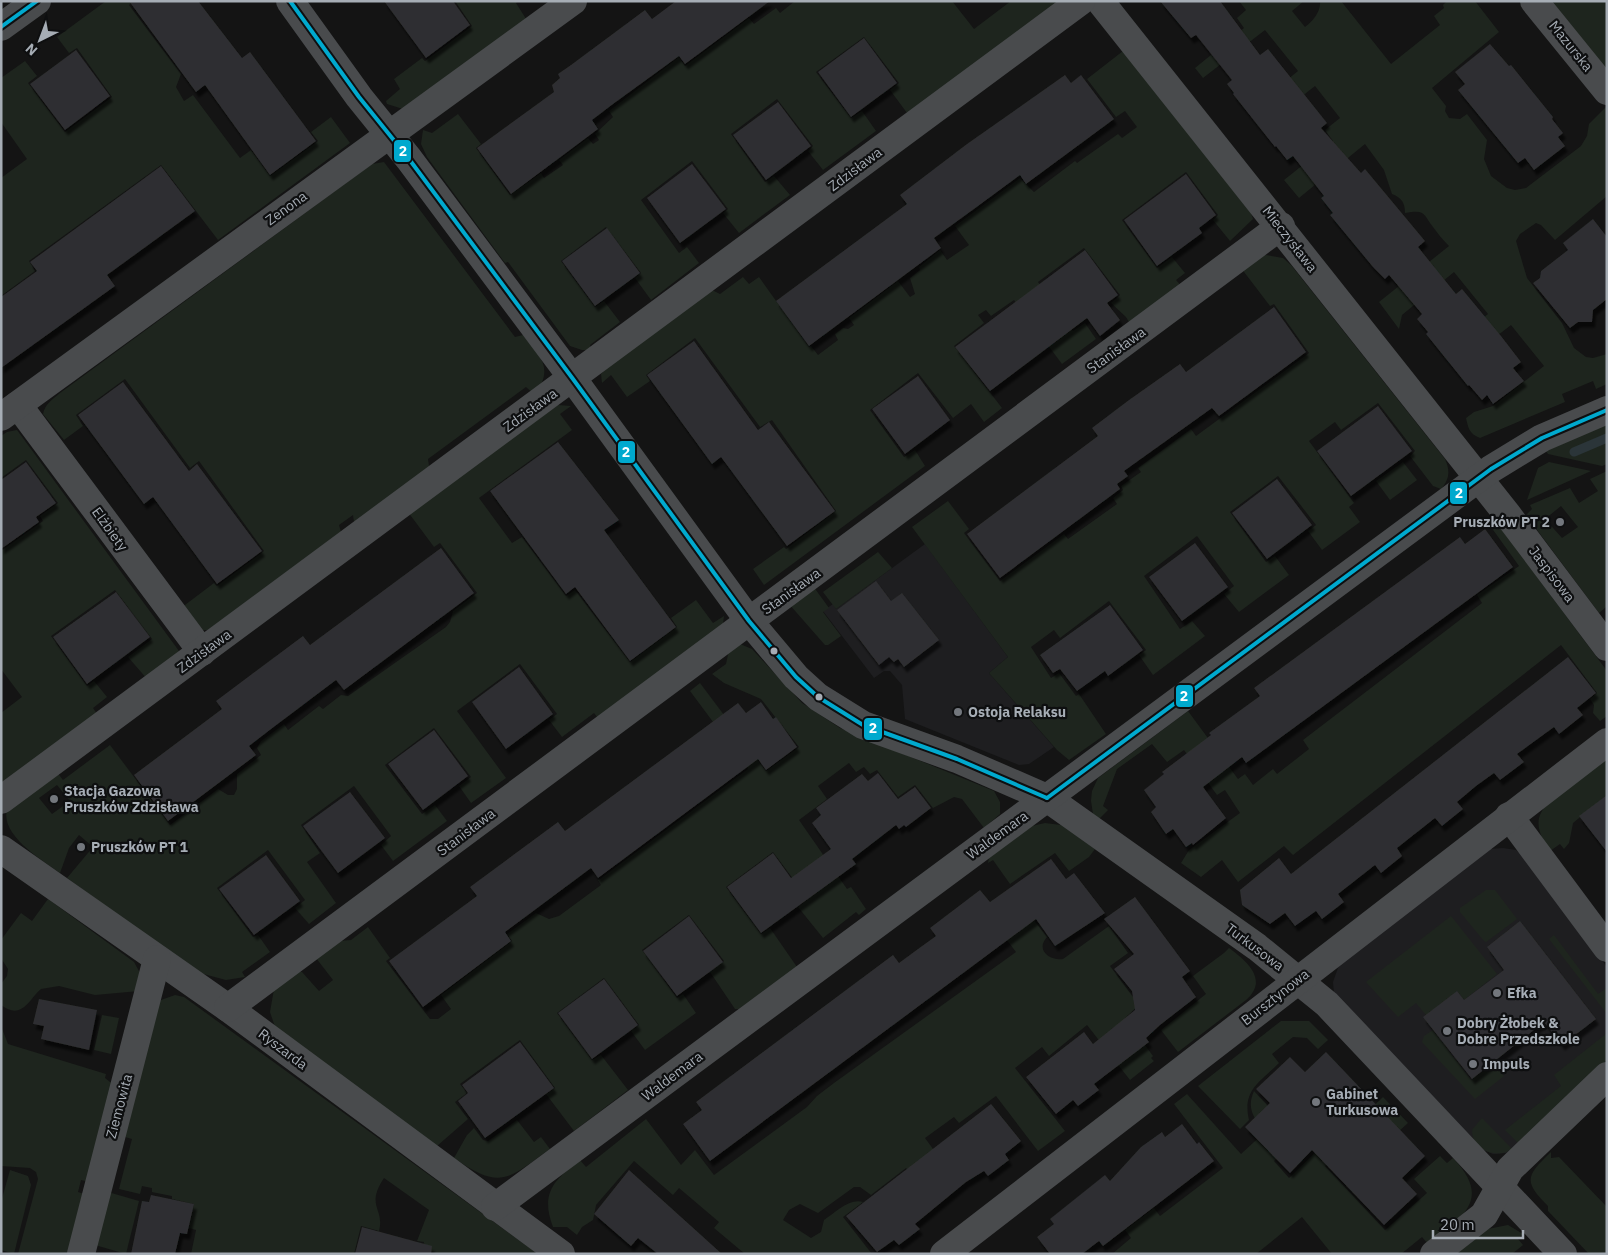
<svg xmlns="http://www.w3.org/2000/svg" width="1608" height="1255" font-family="'IBM Plex Sans',sans-serif">
  <style>
    .built { fill: #1e1e20 }
    .green { fill: #1e251e; fill-rule: evenodd }
    .lines { fill: none; stroke-linecap: round; stroke-linejoin: round }
    .stream { stroke: #2b3539; stroke-width: 9 }
    .building { fill: #2e2f30; filter: url(#shadow) }
    .minor { stroke: #494b4d; stroke-width: 28 }
    .bus-1-casing { stroke: #0e0f10; stroke-width: 8 }
    .bus-1 { stroke: #00a9ce; stroke-width: 4 }
    .poi-dot { fill: #73777d; stroke: #0e0f10; stroke-width: 2 }
    .bus-dot { fill: #a6adb5; stroke: #0e0f10; stroke-width: 2 }
    .labels { text-anchor: middle; stroke-width: 4.5; stroke-linejoin: round; paint-order: stroke }
    .street-label { font-size: 14px; fill: #a6adb5; stroke: #0e0f10 }
    .poi-label { font-size: 14px; font-weight: bold; fill: #a6adb5; stroke: #0e0f10; text-anchor: start }
    .line-badge { stroke: #0e0f10; stroke-width: 2 }
    .badge-label { font-size: 14px; text-anchor: middle; font-weight: bold; fill: #fff }
  </style>
  <defs>
    <filter id="shadow"><feDropShadow dx="3" dy="5.5" stdDeviation="1" flood-color="#0009"/></filter>
  </defs>
  <rect width="100%" height="100%" fill="#141414"/>
  <g class="built">
    <path d="M925,544L1008,657L989,673L1054,747L1029,764L1019,765L905,719L902,685L890,671H884L874,678L823,611L833,604L836,609Z"/>
    <path d="M1503,848L1516,850L1526,858L1607,967V1060L1519,1144L1506,1153L1493,1154L1484,1150L1334,993L1333,982L1339,965L1490,849Z"/>
  </g>
  <g class="green">
    <path d="M106,1H133L129,5L181,74L176,87L184,101L193,95L240,158L251,150L270,176L318,141L311,132L331,117L350,143L218,240L161,165L29,261L35,271L1,296V178L27,159L1,122V78L25,61L37,76L28,83L65,132L112,97L77,48L69,53L57,37Z"/>
    <path d="M455,1H518L516,3L528,22L403,109L387,104L386,101L400,89L394,79L422,58L425,61L472,26Z"/>
    <path d="M795,1H952L974,29L1011,1H1062L910,117L890,90L899,83L864,37L816,72L851,118L862,111L876,131L823,170L808,151L813,146L777,99L731,134L765,182L774,176L790,195L739,233L723,213L728,209L692,161L641,200L679,253L687,247L699,263L651,300L635,278L641,273L606,227L561,261L595,307L604,301L620,322L590,345L591,350H582L570,346L508,262L505,263L427,157L421,144L423,130L432,133L458,114L481,144L476,148L510,195L541,173L544,178L563,165L559,160L588,138L593,144L599,140L595,134L613,117L609,111L679,57L685,66L749,18L754,24L776,8L780,13Z"/>
    <path d="M1239,1H1304L1292,11L1305,27C1313,21 1321,12 1320,1H1341L1391,64L1440,25L1434,16L1444,8L1443,5L1447,1H1475L1499,32L1432,88L1446,106L1445,111L1449,118L1460,119L1467,114L1487,140L1484,159L1491,176L1507,188L1515,190L1526,188L1581,146L1587,136L1589,124L1606,107L1607,196L1555,240L1541,225L1536,223L1520,234L1516,241L1527,278L1562,323L1574,348L1586,357L1593,358L1607,354V384L1596,389L1593,381L1562,394L1565,402L1480,438C1469,434 1468,427 1466,418L1474,412L1493,406L1544,366L1511,325L1484,346L1470,328L1488,314L1454,272L1402,315L1399,329L1379,302L1449,246C1443,240 1438,234 1433,227C1423,214 1426,209 1405,213C1405,203 1402,198 1392,194L1384,170L1365,144L1299,198L1284,180L1333,141L1325,130L1340,118L1315,86L1296,101L1282,84L1298,71L1265,30L1203,78L1195,68L1244,28L1237,18L1246,10Z"/>
    <path d="M1549,1H1607V72Z"/>
    <path d="M1123,51L1251,213L1253,219L1230,241L1213,220L1218,215L1186,172L1122,220L1157,268L1172,257L1185,273L1176,280L1184,289L1132,327L1126,317L1111,303L1120,295L1084,248L1038,282L1073,331L1085,323L1096,339L1062,364L1014,300L991,316L986,310L978,315L984,323L954,346L1002,408L984,422L971,404L953,418L918,373L870,410L904,457L915,450L925,466L764,585L753,569L784,547L786,549L836,511L772,420L760,427L695,338L646,375L650,381L627,397L611,375L602,383L601,374L610,364L710,289L720,294L743,277L749,284L759,277L809,347L811,346L818,355L838,340L835,334L843,328L848,329L854,325L849,318L898,281L910,297L915,294L910,278L920,270L919,267L940,250L947,260L969,245L955,226L1020,178L1034,192L1075,161L1077,163L1118,134L1122,138L1137,127L1125,111L1116,117L1087,79Z"/>
    <path d="M384,162L515,337L523,335C541,358 554,367 535,395L526,387L428,459L430,473L354,522L353,515L339,525L341,532L208,630H202L181,608L214,583L217,586L264,551L199,461L190,468L125,379L76,415L83,426L64,440L43,414C45,404 52,400 60,393L372,164Z"/>
    <path d="M1266,255L1283,258L1291,265L1445,459C1450,470 1450,479 1441,489L1433,486L1410,456L1415,451L1378,403L1341,430L1335,422L1309,441L1354,503L1349,507L1360,522L1322,550L1308,531L1316,525L1278,476L1230,512L1266,562L1275,556L1289,575L1239,612L1224,594L1234,586L1197,536L1144,576L1180,629L1192,621L1205,636L1153,675L1139,655L1146,650L1109,601L1060,638L1054,630L1031,647L1051,678L1059,673L1076,696L1079,694L1106,734L1069,760L1057,750L989,673L1008,657L912,527L948,501L969,529L964,533L1000,581L1064,534L1068,539L1117,504L1113,498L1123,490L1121,486L1141,472L1138,468L1191,429L1196,436L1309,353L1274,304L1270,306L1241,268L1259,256Z"/>
    <path d="M558,405L571,406L560,414L572,430L479,498L512,543L522,537L566,596L575,590L630,662L677,627L671,618L696,600L713,623L724,616L723,624L601,722L594,713L562,737L549,720L557,714L520,664L457,711L506,778L471,803L459,786L471,777L434,728L385,765L422,814L435,805L447,821L393,861L381,845L391,836L354,786L301,825L320,853L307,862L336,903L309,924L295,908L305,900L268,850L217,888L253,937L258,935L270,952L242,972L245,977L226,980L196,972L67,878L93,847L79,835L69,848L60,873C43,861 0,835 7,810C13,801 45,779 56,771L63,780L110,745L170,825L218,789L228,795H234L237,789V774L261,755L257,748L261,741L284,724L288,730L319,706L323,709L341,695L348,696L446,627L450,622L453,611L477,593L440,543L434,547L408,512ZM57,785L70,801L52,814L39,798Z"/>
    <path d="M1607,424V464L1602,466L1548,454L1546,451Z"/>
    <path d="M17,430L179,651L148,680L128,657L152,639L115,590L51,636L87,686L94,681L107,697L93,708L99,717L1,788V713L22,697L1,669V551L43,521L40,516L58,503L26,460L1,478V436L7,432Z"/>
    <path d="M1403,462L1417,480L1390,500L1376,481Z"/>
    <path d="M1549,462L1591,471L1527,500L1538,468Z"/>
    <path d="M1607,471V603L1606,607L1599,613L1526,515L1532,509L1530,505L1570,488L1579,503L1598,491L1590,479ZM1561,506L1578,527L1562,538L1545,519Z"/>
    <path d="M1497,523L1607,671V716L1600,721L1593,713L1594,705L1590,699L1597,693L1561,645L1293,855L1284,846L1238,882L1222,860L1201,877L1181,863L1189,850L1240,813L1225,790L1217,795L1184,750L1167,762L1152,744L1117,769L1103,806L1108,810L1098,820L1093,814L1091,801L1092,791L1098,778L1188,711L1238,779L1245,774L1253,785L1273,769L1277,774L1309,749L1303,740L1482,603L1477,595L1519,566L1491,527Z"/>
    <path d="M878,552L892,568L836,609L823,592Z"/>
    <path d="M813,586L829,608L823,612L841,636L828,645H825L789,604Z"/>
    <path d="M740,644L752,649L802,703L840,728L994,791L1000,802V814L984,828L962,799L954,797L933,808L915,785L898,797L877,770L870,774L864,767L856,772L849,763L818,786L827,799L799,820L847,889L851,887L866,909L859,915L856,912L823,938L798,907L808,899L773,852L726,887L761,934L770,928L797,967L739,1009H735L710,972L724,961L689,915L642,950L677,998L683,994L696,1013L645,1050L631,1031L639,1025L604,978L557,1013L592,1060L601,1055L628,1090L574,1131L546,1094L555,1088L520,1040L460,1084L467,1093L455,1102L468,1119L437,1146L275,1027L270,1012L274,989L297,971L302,972L319,991L333,980L316,958L338,941L351,940L368,927L390,958L386,961L430,1019H438L451,1009L441,995L512,941L507,934L536,913L549,919L559,916L601,885L598,880L600,879L748,769L690,691L700,683L766,771L799,747L761,699L724,683L712,674L726,664L729,650Z"/>
    <path d="M1607,758V795L1573,823L1569,843L1564,849L1560,844L1550,851C1526,817 1543,806 1570,786C1582,777 1594,767 1607,758Z"/>
    <path d="M1045,823L1061,825L1095,849L1089,857L1069,871L1055,853L1010,884L993,860L988,863L989,858L1032,826Z"/>
    <path d="M1486,890H1495L1517,919L1486,942L1484,941L1460,912V908Z"/>
    <path d="M48,899L134,962L140,973L139,991L95,995L59,986L41,989C29,999 22,1021 1,1005V984L7,976L8,969L1,958V940L21,913L32,921Z"/>
    <path d="M1451,916L1497,974L1464,1000L1457,991L1426,1015L1416,1003L1398,1017L1366,982Z"/>
    <path d="M1033,919L1047,937C1035,950 1050,961 1063,959L1109,926L1128,953L1110,966L1139,1005L1125,1018L1153,1056L1151,1058L1154,1061L1130,1080L1087,1025L1049,1056L1042,1047L1015,1068L1065,1131L1038,1151L996,1096L959,1123L954,1117L925,1138L947,1168L922,1187L906,1168L871,1195L860,1187H854L818,1213L800,1204L789,1210L783,1220L811,1238L821,1232L824,1220C835,1213 849,1198 863,1202L843,1217L872,1254H745L714,1228L719,1222L679,1188L673,1195L634,1161L596,1205L593,1220L582,1227L577,1235L567,1227H553C540,1193 554,1180 580,1160L586,1167L646,1119L681,1165L695,1150L714,1175L807,1107L817,1096L834,1083L1016,952L1006,939Z"/>
    <path d="M1554,935L1598,994L1607,988V1014L1549,939Z"/>
    <path d="M1229,948C1245,960 1270,979 1246,1000L1178,1052L1161,1030L1206,994L1193,976L1224,953Z"/>
    <path d="M175,995L184,997L538,1254H421L424,1242L417,1241L429,1210L384,1178C365,1207 385,1208 379,1231L361,1226L354,1254H191L196,1230L189,1228L194,1204L172,1199V1196L152,1192V1188L142,1186L140,1194L119,1189L132,1139L122,1136L156,1005L161,1000Z"/>
    <path d="M102,1015L119,1018L111,1054L94,1050Z"/>
    <path d="M1281,1021H1309L1328,1040L1318,1049L1307,1038L1293,1037L1272,1054L1279,1063C1260,1082 1242,1090 1249,1120L1240,1129L1198,1086Z"/>
    <path d="M1,1026L8,1044L106,1074L105,1078L115,1086L91,1182L81,1180L78,1192L87,1195L69,1254H18L38,1179L36,1172L30,1168L1,1166Z"/>
    <path d="M1433,1030L1471,1080L1494,1063L1504,1076L1475,1099L1422,1042L1424,1036Z"/>
    <path d="M1607,1033V1060L1519,1144L1505,1130L1561,1086L1554,1075Z"/>
    <path d="M1254,1091L1298,1138L1274,1161L1289,1178L1333,1135L1338,1140L1383,1097L1408,1123L1385,1144L1368,1126L1325,1166L1385,1230L1427,1193L1414,1179L1440,1156L1447,1163L1453,1158C1493,1200 1462,1217 1428,1244L1422,1237L1401,1254H1332L1302,1217L1256,1254H1112L1131,1238L1125,1230L1154,1208L1160,1216L1223,1168L1174,1104L1187,1094L1241,1154L1266,1131C1254,1119 1246,1109 1254,1091Z"/>
    <path d="M1482,1118L1512,1149C1497,1160 1472,1150 1472,1130Z"/>
    <path d="M517,1120L534,1142L541,1137L550,1149C508,1179 501,1191 454,1158L467,1135L474,1128L483,1140L488,1141Z"/>
    <path d="M1551,1152V1158L1559,1157L1607,1207V1254H1589L1548,1211V1206C1523,1181 1526,1176 1551,1152Z"/>
    <path d="M10,1170L28,1176L31,1185L14,1254L1,1250V1202Z"/>
    <path d="M108,1192L139,1201L126,1254L95,1245Z"/>
    <path d="M1508,1225L1523,1234L1518,1239L1523,1245L1512,1254H1456L1488,1229Z"/>
  </g>
  <g class="lines">
    <path class="stream" d="M1574,452L1607,438"/>
  </g>
  <g class="building">
    <path d="M129,1H198L242,58L250,52L316,141L270,175L205,85L196,92Z"/>
    <path d="M384,1H453L470,25L426,58Z"/>
    <path d="M676,1H770L685,64L679,56L613,104L592,120L598,129L511,194L477,148L554,92L552,85L560,78L558,74L571,65L645,10L652,19Z"/>
    <path d="M1160,1H1220L1260,55L1268,49L1327,123L1321,128L1361,173L1365,169L1425,241L1418,247L1456,294L1462,289L1501,336L1521,362L1513,368L1524,381L1493,404L1487,395L1482,400L1469,385L1468,386L1426,334L1428,332L1417,319L1422,314L1389,275L1385,279L1373,267L1330,215L1333,213L1321,198L1324,196L1293,156L1287,160L1276,146L1275,147L1233,94L1234,93L1227,84L1232,80L1196,35L1191,38Z"/>
    <path d="M864,38L897,83L851,117L818,72Z"/>
    <path d="M1490,44L1509,66L1511,65L1553,117L1552,119L1563,133L1558,137L1565,146L1534,170L1525,158L1518,163L1458,90L1465,84L1455,72Z"/>
    <path d="M76,50L110,96L65,130L30,84Z"/>
    <path d="M1065,75L1071,83L1081,75L1114,119L1026,184L1020,175L978,206L934,238L941,248L809,346L776,301L907,204L900,195L967,144Z"/>
    <path d="M778,102L811,146L766,180L733,135Z"/>
    <path d="M692,164L726,209L680,243L647,198Z"/>
    <path d="M161,166L195,211L107,275L115,286L1,368V297L37,271L30,262Z"/>
    <path d="M1186,174L1216,215L1199,228L1202,233L1157,266L1124,220Z"/>
    <path d="M1593,219L1607,237V299L1593,310L1592,322H1578L1570,328L1533,283L1540,278L1541,271L1568,250L1563,243Z"/>
    <path d="M607,228L640,273L595,306L562,261Z"/>
    <path d="M1085,250L1118,295L1107,303L1120,320L1100,336L1087,318L990,391L955,347Z"/>
    <path d="M1274,307L1306,352L1219,416L1212,408L1124,471L1128,476L1117,484L1120,489L1000,578L967,534L1098,436L1092,428L1129,400L1180,364L1186,372Z"/>
    <path d="M694,341L758,430L769,422L835,511L787,546L721,457L712,464L647,375Z"/>
    <path d="M918,376L950,420L905,454L872,409Z"/>
    <path d="M123,382L189,471L197,464L262,551L217,584L153,497L144,504L78,415Z"/>
    <path d="M1378,406L1412,451L1351,496L1317,451Z"/>
    <path d="M558,442L619,520L604,530L676,627L630,661L575,587L566,594L490,491Z"/>
    <path d="M26,462L56,503L36,517L39,522L1,549V480Z"/>
    <path d="M1277,479L1312,525L1267,559L1232,513Z"/>
    <path d="M1485,529L1513,567L1246,763L1242,757L1203,787L1226,818L1193,845L1192,843L1186,847L1173,829L1166,834L1151,812L1156,807L1144,790L1164,774L1162,772L1211,735L1209,733L1260,696L1254,688L1460,537L1465,544Z"/>
    <path d="M1195,543L1228,587L1182,621L1149,577Z"/>
    <path d="M441,548L474,593L344,690L336,680L271,729L249,746L256,755L168,821L134,775L222,709L216,701L303,636L310,645Z"/>
    <path d="M876,581L891,601L902,593L939,640L904,667L898,659L894,662L889,657L879,665L837,610Z"/>
    <path d="M116,592L150,637L87,684L53,637Z"/>
    <path d="M1110,605L1143,650L1108,676L1105,671L1077,691L1060,669L1053,673L1040,655Z"/>
    <path d="M1568,657L1596,693L1577,708L1583,715L1559,734L1554,727L1517,754L1524,762L1500,780L1494,773L1476,786L1457,802L1463,809L1442,826L1435,818L1397,848L1402,856L1381,873L1375,865L1338,894L1344,902L1322,919L1316,911L1295,926L1285,913L1270,924L1242,905L1240,890L1279,858L1291,874Z"/>
    <path d="M519,667L553,714L506,749L472,702Z"/>
    <path d="M761,702L773,719L776,717L797,747L766,770L758,759L598,878L591,868L505,932L511,941L423,1007L389,961L477,896L470,887L558,822L565,831L738,703L746,713Z"/>
    <path d="M434,730L468,776L423,810L388,764Z"/>
    <path d="M878,773L898,799L915,787L931,808L906,827L904,825L899,829L896,825L852,859L856,864L761,933L727,887L773,853L791,878L831,849L812,823L821,815L816,808L862,774L868,781Z"/>
    <path d="M350,792L385,838L338,873L303,826Z"/>
    <path d="M1607,795V852L1579,816Z"/>
    <path d="M266,855L300,901L254,935L219,889Z"/>
    <path d="M1051,859L1066,879L1074,873L1105,913L1055,946L1036,919L710,1161L683,1124L702,1110L696,1102L893,955L899,963L918,949L936,936L930,928L980,890L990,902Z"/>
    <path d="M1135,897L1190,971L1182,977L1196,997L1160,1025L1146,1038L1149,1042L1094,1084L1099,1090L1078,1106L1073,1100L1056,1114L1026,1077L1084,1032L1093,1044L1135,1010L1132,991L1114,969L1134,954L1104,919Z"/>
    <path d="M689,916L723,962L677,996L643,951Z"/>
    <path d="M1520,921L1596,1019L1562,1045L1544,1022L1472,1079L1423,1017L1457,991L1464,1000L1504,970L1487,947Z"/>
    <path d="M604,979L638,1025L592,1059L558,1013Z"/>
    <path d="M39,999L97,1010L89,1050L41,1039L44,1026L33,1024Z"/>
    <path d="M520,1042L554,1088L485,1138L458,1101L468,1093L462,1085Z"/>
    <path d="M1326,1052L1425,1156L1402,1178L1417,1194L1384,1225L1312,1150L1290,1173L1245,1127L1270,1103L1256,1089L1290,1057L1305,1072Z"/>
    <path d="M991,1104L1021,1141L1005,1154L1009,1160L988,1176L984,1171L966,1182L915,1224L920,1229L899,1245L894,1240L877,1252L846,1216Z"/>
    <path d="M1182,1124L1197,1144L1199,1142L1214,1161L1103,1246L1099,1241L1082,1254H1050L1037,1237L1054,1224L1050,1219L1105,1175L1110,1181L1141,1147L1162,1132L1165,1137Z"/>
    <path d="M629,1170L722,1254H658L638,1238L631,1246L594,1214Z"/>
    <path d="M151,1195L194,1204L187,1234L180,1233L175,1254H131L142,1201L149,1202Z"/>
    <path d="M362,1227L432,1246L431,1254H355Z"/>
  </g>
  <g class="lines">
    <g class="minor">
      <path d="M290,1L359,97L409,159L573,379L749,621L796,677L818,697L863,725L957,759L1047,798L1257,947L1327,1004L1563,1254"/>
      <path d="M1100,1L1507,514L1607,647"/>
      <path d="M1534,1L1607,91"/>
      <path d="M1,27L37,1"/>
      <path d="M18,405L202,652"/>
      <path d="M1,417L573,1"/>
      <path d="M1,800L1081,1"/>
      <path d="M1509,816L1607,948"/>
      <path d="M1,849L228,1008L561,1254"/>
      <path d="M228,1008L1281,226"/>
      <path d="M495,1207L1491,469L1542,438L1607,410"/>
      <path d="M81,1254L157,959"/>
      <path d="M944,1254L1607,742"/>
      <path d="M1434,1254L1484,1215L1510,1169L1607,1076"/>
    </g>
    <g class="bus-1-casing">
      <g id="bus-1">
        <path d="M290,1L359,97L409,159L573,379L749,621L796,677L818,697L863,725L957,759L1047,798"/>
        <path d="M1,27L37,1"/>
        <path d="M1047,798L1491,469L1542,438L1607,410"/>
      </g>
    </g>
    <use href="#bus-1" class="bus-1"/>
  </g>
  <g class="poi-dot">
    <circle cx="1560" cy="522" r="5"/>
    <circle cx="958" cy="712" r="5"/>
    <circle cx="54" cy="799" r="5"/>
    <circle cx="81" cy="847" r="5"/>
    <circle cx="1497" cy="993" r="5"/>
    <circle cx="1447" cy="1031" r="5"/>
    <circle cx="1473" cy="1064" r="5"/>
    <circle cx="1316" cy="1102" r="5"/>
  </g>
  <g class="bus-dot">
    <circle cx="774" cy="651" r="4.5"/>
    <circle cx="819" cy="697" r="4.5"/>
  </g>
  <g class="labels">
    <g class="street-label">
      <text transform="translate(1571 46) rotate(51)" y="5">Mazurska</text>
      <text transform="translate(855 169) rotate(-37)" y="5">Zdzisława</text>
      <text transform="translate(286 208) rotate(-36)" y="5">Zenona</text>
      <text transform="translate(1290 239) rotate(52)" y="5">Mieczysława</text>
      <text transform="translate(1116 350) rotate(-36)" y="5">Stanisława</text>
      <text transform="translate(530 410) rotate(-36)" y="5">Zdzisława</text>
      <text transform="translate(110 529) rotate(54)" y="5">Elżbiety</text>
      <text transform="translate(1552 574) rotate(53)" y="5">Jaspisowa</text>
      <text transform="translate(791 591) rotate(-36)" y="5">Stanisława</text>
      <text transform="translate(204 651) rotate(-36)" y="5">Zdzisława</text>
      <text transform="translate(466 832) rotate(-37)" y="5">Stanisława</text>
      <text transform="translate(997 835) rotate(-36)" y="5">Waldemara</text>
      <text transform="translate(1255 947) rotate(37)" y="5">Turkusowa</text>
      <text transform="translate(1275 997) rotate(-38)" y="5">Bursztynowa</text>
      <text transform="translate(283 1049) rotate(37)" y="5">Ryszarda</text>
      <text transform="translate(672 1076) rotate(-37)" y="5">Waldemara</text>
      <text transform="translate(119 1106) rotate(-75)" y="5">Ziemowita</text>
    </g>
    <g class="poi-label">
      <text x="1550" y="527" text-anchor="end">Pruszków PT 2</text>
      <text x="968" y="717">Ostoja Relaksu</text>
      <text x="64" y="796">Stacja Gazowa<tspan x="64" dy="16">Pruszków Zdzisława</tspan></text>
      <text x="91" y="852">Pruszków PT 1</text>
      <text x="1507" y="998">Efka</text>
      <text x="1457" y="1028">Dobry Żłobek &amp;<tspan x="1457" dy="16">Dobre Przedszkole</tspan></text>
      <text x="1483" y="1069">Impuls</text>
      <text x="1326" y="1099">Gabinet<tspan x="1326" dy="16">Turkusowa</tspan></text>
    </g>
  </g>
  <g class="line-badge">
    <rect x="393" y="139" width="19" height="24" rx="5" fill="#00a9ce"/>
    <rect x="617" y="440" width="19" height="24" rx="5" fill="#00a9ce"/>
    <rect x="1449" y="481" width="19" height="24" rx="5" fill="#00a9ce"/>
    <rect x="1175" y="684" width="19" height="24" rx="5" fill="#00a9ce"/>
    <rect x="863" y="717" width="20" height="24" rx="5" fill="#00a9ce"/>
  </g>
  <g class="badge-label">
    <text x="403" y="156">2</text>
    <text x="626" y="457">2</text>
    <text x="1459" y="498">2</text>
    <text x="1184" y="701">2</text>
    <text x="873" y="733">2</text>
  </g>
  <rect width="1608" height="1255" fill="none" stroke="#a6adb5" stroke-width="5"/>
  <g transform="translate(40 40) rotate(222)" stroke="#0e0f10" stroke-width="4" paint-order="stroke">
  <path d="M0-4L9 19L0 12L-9 19Z" fill="#a6adb5"/>
  <text y="-8" font-size="14" font-weight="bold" text-anchor="middle" fill="#a6adb5">N</text>
  </g>
  <path d="M1433 1230v8h90v-8" fill="none" stroke="#a6adb5" stroke-width="2.5"/>
  <text x="1440" y="1230" font-size="15" fill="#a6adb5" stroke="#0e0f10" stroke-width="4" paint-order="stroke">20 m</text>
</svg>
